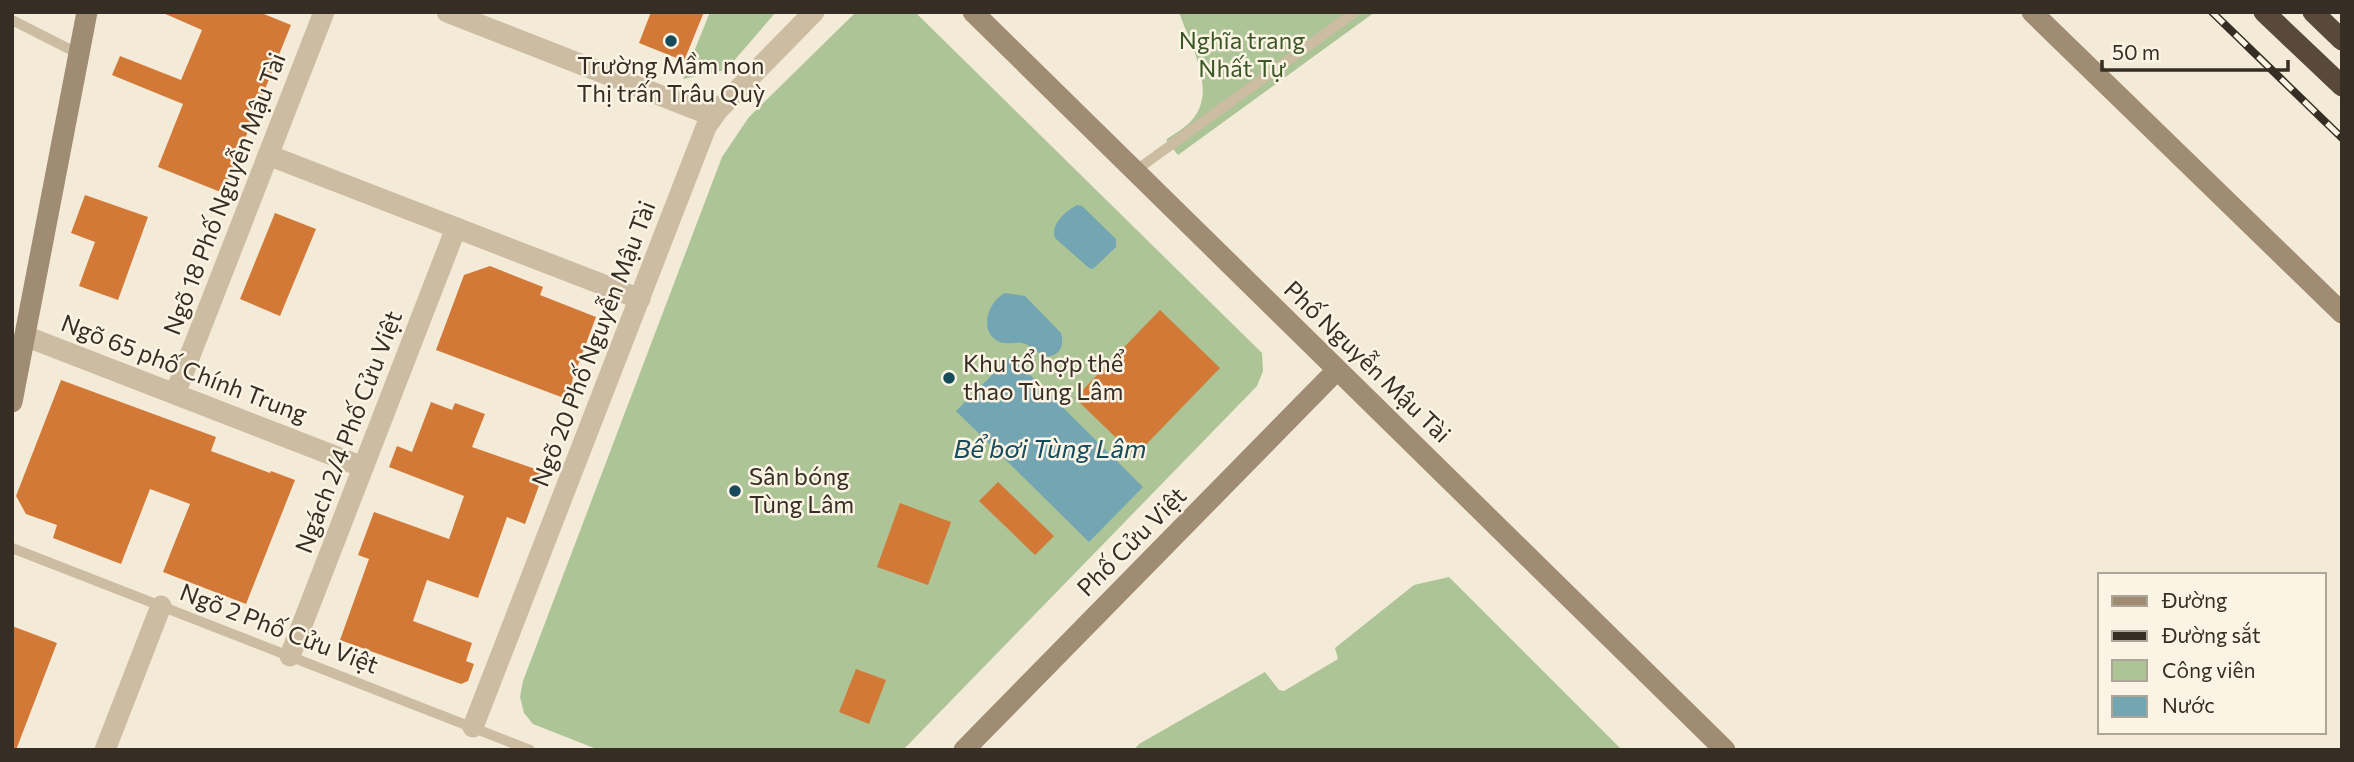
<svg xmlns="http://www.w3.org/2000/svg" width="2354" height="762" font-family="Commissioner,sans-serif">
  <style>
    .green { fill: #acc496 }
    .water { fill: #73a5b3 }
    .building { fill: #d27937 }
    .lines { fill: none; stroke-linecap: round; stroke-linejoin: round }
    .lane { stroke: #ccbda2; stroke-width: 10 }
    .street { stroke: #ccbda2; stroke-width: 21 }
    .secondary { stroke: #a08c73; stroke-width: 21 }
    .highway { stroke: #58493b; stroke-width: 21 }
    .rail-casing { stroke: #362e25; stroke-width: 8 }
    .rail { stroke: #fbf4e4; stroke-width: 5; stroke-dasharray: 16; stroke-linecap: butt }
    .poi-dot { fill: #174a5b; stroke: #fbf4e4; stroke-width: 2.5 }
    .labels { text-anchor: middle; stroke-width: 5; stroke-linejoin: round; paint-order: stroke }
    .park-label { font-size: 24px; fill: #3c5727; stroke: #fbf4e4 }
    .poi-label { font-size: 24px; fill: #362e25; stroke: #fbf4e4; text-anchor: start }
    .street-label { font-size: 24px; fill: #362e25; stroke: #fbf4e4 }
    .water-label { font-size: 26px; font-style: italic; fill: #174a5b; stroke: #fbf4e4 }
  </style>
  <rect width="100%" height="100%" fill="#f3ebd7"/>
  <g class="green">
    <path d="M710,12H776L726,70L683,79Z"/>
    <path d="M856,12L917,14L1262,353L1263,371L1257,386L903,750H599L533,724L524,713L520,697L523,681L722,157L749,117Z"/>
    <path d="M1179,12H1375L1178,155L1166,140C1175,133 1189,126 1195,116C1216,87 1189,42 1179,12Z"/>
    <path d="M1449,577L1622,750H1134L1139,744L1265,672L1279,690L1284,691L1338,659L1335,648L1414,585Z"/>
  </g>
  <g class="water">
    <path d="M1077,205L1082,206L1116,239V247L1093,269L1089,268L1055,238C1050,224 1066,211 1077,205Z"/>
    <path d="M1005,293L1025,296L1061,333C1063,340 1063,348 1057,353C1042,364 1035,345 1022,343C1015,342 1008,345 1000,342C978,333 987,302 1005,293Z"/>
    <path d="M1011,356L1143,487L1089,542L956,411Z"/>
  </g>
  <g class="building">
    <path d="M161,12H259L291,25L223,193L158,167L183,104L112,75L120,56L181,80L202,30Z"/>
    <path d="M651,12H704L684,61L639,43Z"/>
    <path d="M85,195L148,217L118,300L79,286L95,242L71,233Z"/>
    <path d="M275,213L316,229L280,316L240,299Z"/>
    <path d="M490,266L543,287L540,295L596,317L572,381L576,383L569,400L436,350L464,275Z"/>
    <path d="M1160,310L1220,368L1135,456L1075,398Z"/>
    <path d="M61,380L216,437L211,451L270,473L271,471L295,480L246,604L163,572L190,504L150,489L121,564L53,538L57,525L26,514L16,496Z"/>
    <path d="M431,402L452,410L455,403L485,414L472,447L544,472L525,524L507,517L478,598L427,580L413,621L472,643L466,661L474,664L468,681L461,684L340,640L369,559L358,555L374,512L449,539L464,496L389,467L397,446L412,452Z"/>
    <path d="M998,482L1054,536L1035,555L979,501Z"/>
    <path d="M900,503L951,522L928,585L877,567Z"/>
    <path d="M12,626L57,643L16,750H12Z"/>
    <path d="M856,669L886,680L869,724L839,712Z"/>
  </g>
  <g class="lines">
    <g class="lane">
      <path d="M12,20L79,54"/>
      <path d="M1135,171L1355,12"/>
      <path d="M12,548L530,750"/>
    </g>
    <g class="street">
      <path d="M447,12L713,116"/>
      <path d="M268,155L640,299"/>
      <path d="M25,336L363,467"/>
      <path d="M175,394L324,12"/>
      <path d="M290,656L456,228"/>
      <path d="M473,727L706,127L718,110L814,12"/>
      <path d="M105,750L161,606"/>
    </g>
    <g class="secondary">
      <path d="M973,12L1725,750"/>
      <path d="M2032,12L2342,313"/>
      <path d="M12,402L87,12"/>
      <path d="M964,750L1337,370"/>
    </g>
    <g class="highway">
      <path d="M2264,12L2342,86"/>
      <path d="M2313,12L2342,40"/>
    </g>
    <g class="rail-casing">
      <path id="rail" d="M2212,12L2342,138"/>
    </g>
    <use href="#rail" class="rail"/>
  </g>
  <g class="poi-dot">
    <circle cx="671" cy="41" r="7"/>
    <circle cx="949" cy="378" r="7"/>
    <circle cx="735" cy="491" r="7"/>
  </g>
  <g class="labels">
    <g class="park-label">
      <text x="1242" y="49">Nghĩa trang<tspan x="1242" dy="28">Nhất Tự</tspan></text>
    </g>
    <g class="poi-label">
      <text x="671" y="74" text-anchor="middle">Trường Mầm non<tspan x="671" dy="28">Thị trấn Trâu Quỳ</tspan></text>
      <text x="963" y="372">Khu tổ hợp thể<tspan x="963" dy="28">thao Tùng Lâm</tspan></text>
      <text x="749" y="485">Sân bóng<tspan x="749" dy="28">Tùng Lâm</tspan></text>
    </g>
    <g class="street-label">
      <text transform="translate(225 194) rotate(-69)" y="8">Ngõ 18 Phố Nguyễn Mậu Tài</text>
      <text transform="translate(594 344) rotate(-69)" y="8">Ngõ 20 Phố Nguyễn Mậu Tài</text>
      <text transform="translate(1367 362) rotate(44)" y="8">Phố Nguyễn Mậu Tài</text>
      <text transform="translate(184 369) rotate(21)" y="8">Ngõ 65 phố Chính Trung</text>
      <text transform="translate(349 432) rotate(-69)" y="8">Ngách 2/4 Phố Cửu Việt</text>
      <text transform="translate(1132 542) rotate(-45)" y="8">Phố Cửu Việt</text>
      <text transform="translate(279 629) rotate(21)" y="8">Ngõ 2 Phố Cửu Việt</text>
    </g>
    <g class="water-label">
      <text x="1050" y="458">Bể bơi Tùng Lâm</text>
    </g>
  </g>
  <rect width="2354" height="762" fill="none" stroke="#362e25" stroke-width="28"/>
  <rect x="2098" y="573" width="228" height="161" fill="#fbf4e4" stroke="#aca598" stroke-width="2"/>
  <rect x="2112" y="596" width="35" height="10" fill="#a08c73" stroke="#aca598" stroke-width="2"/>
  <text x="2162" y="608" font-size="21" fill="#362e25">Đường</text>
  <rect x="2112" y="631" width="35" height="10" fill="#362e25" stroke="#aca598" stroke-width="2"/>
  <text x="2162" y="643" font-size="21" fill="#362e25">Đường sắt</text>
  <rect x="2112" y="660" width="35" height="21" fill="#acc496" stroke="#aca598" stroke-width="2"/>
  <text x="2162" y="678" font-size="21" fill="#362e25">Công viên</text>
  <rect x="2112" y="696" width="35" height="21" fill="#73a5b3" stroke="#aca598" stroke-width="2"/>
  <text x="2162" y="713" font-size="21" fill="#362e25">Nước</text>
  <path d="M2102 60v10h186v-10" fill="none" stroke="#362e25" stroke-width="3.5"/>
  <text x="2112" y="60" font-size="21" fill="#362e25" stroke="#fbf4e4" stroke-width="5" paint-order="stroke">50 m</text>
</svg>
